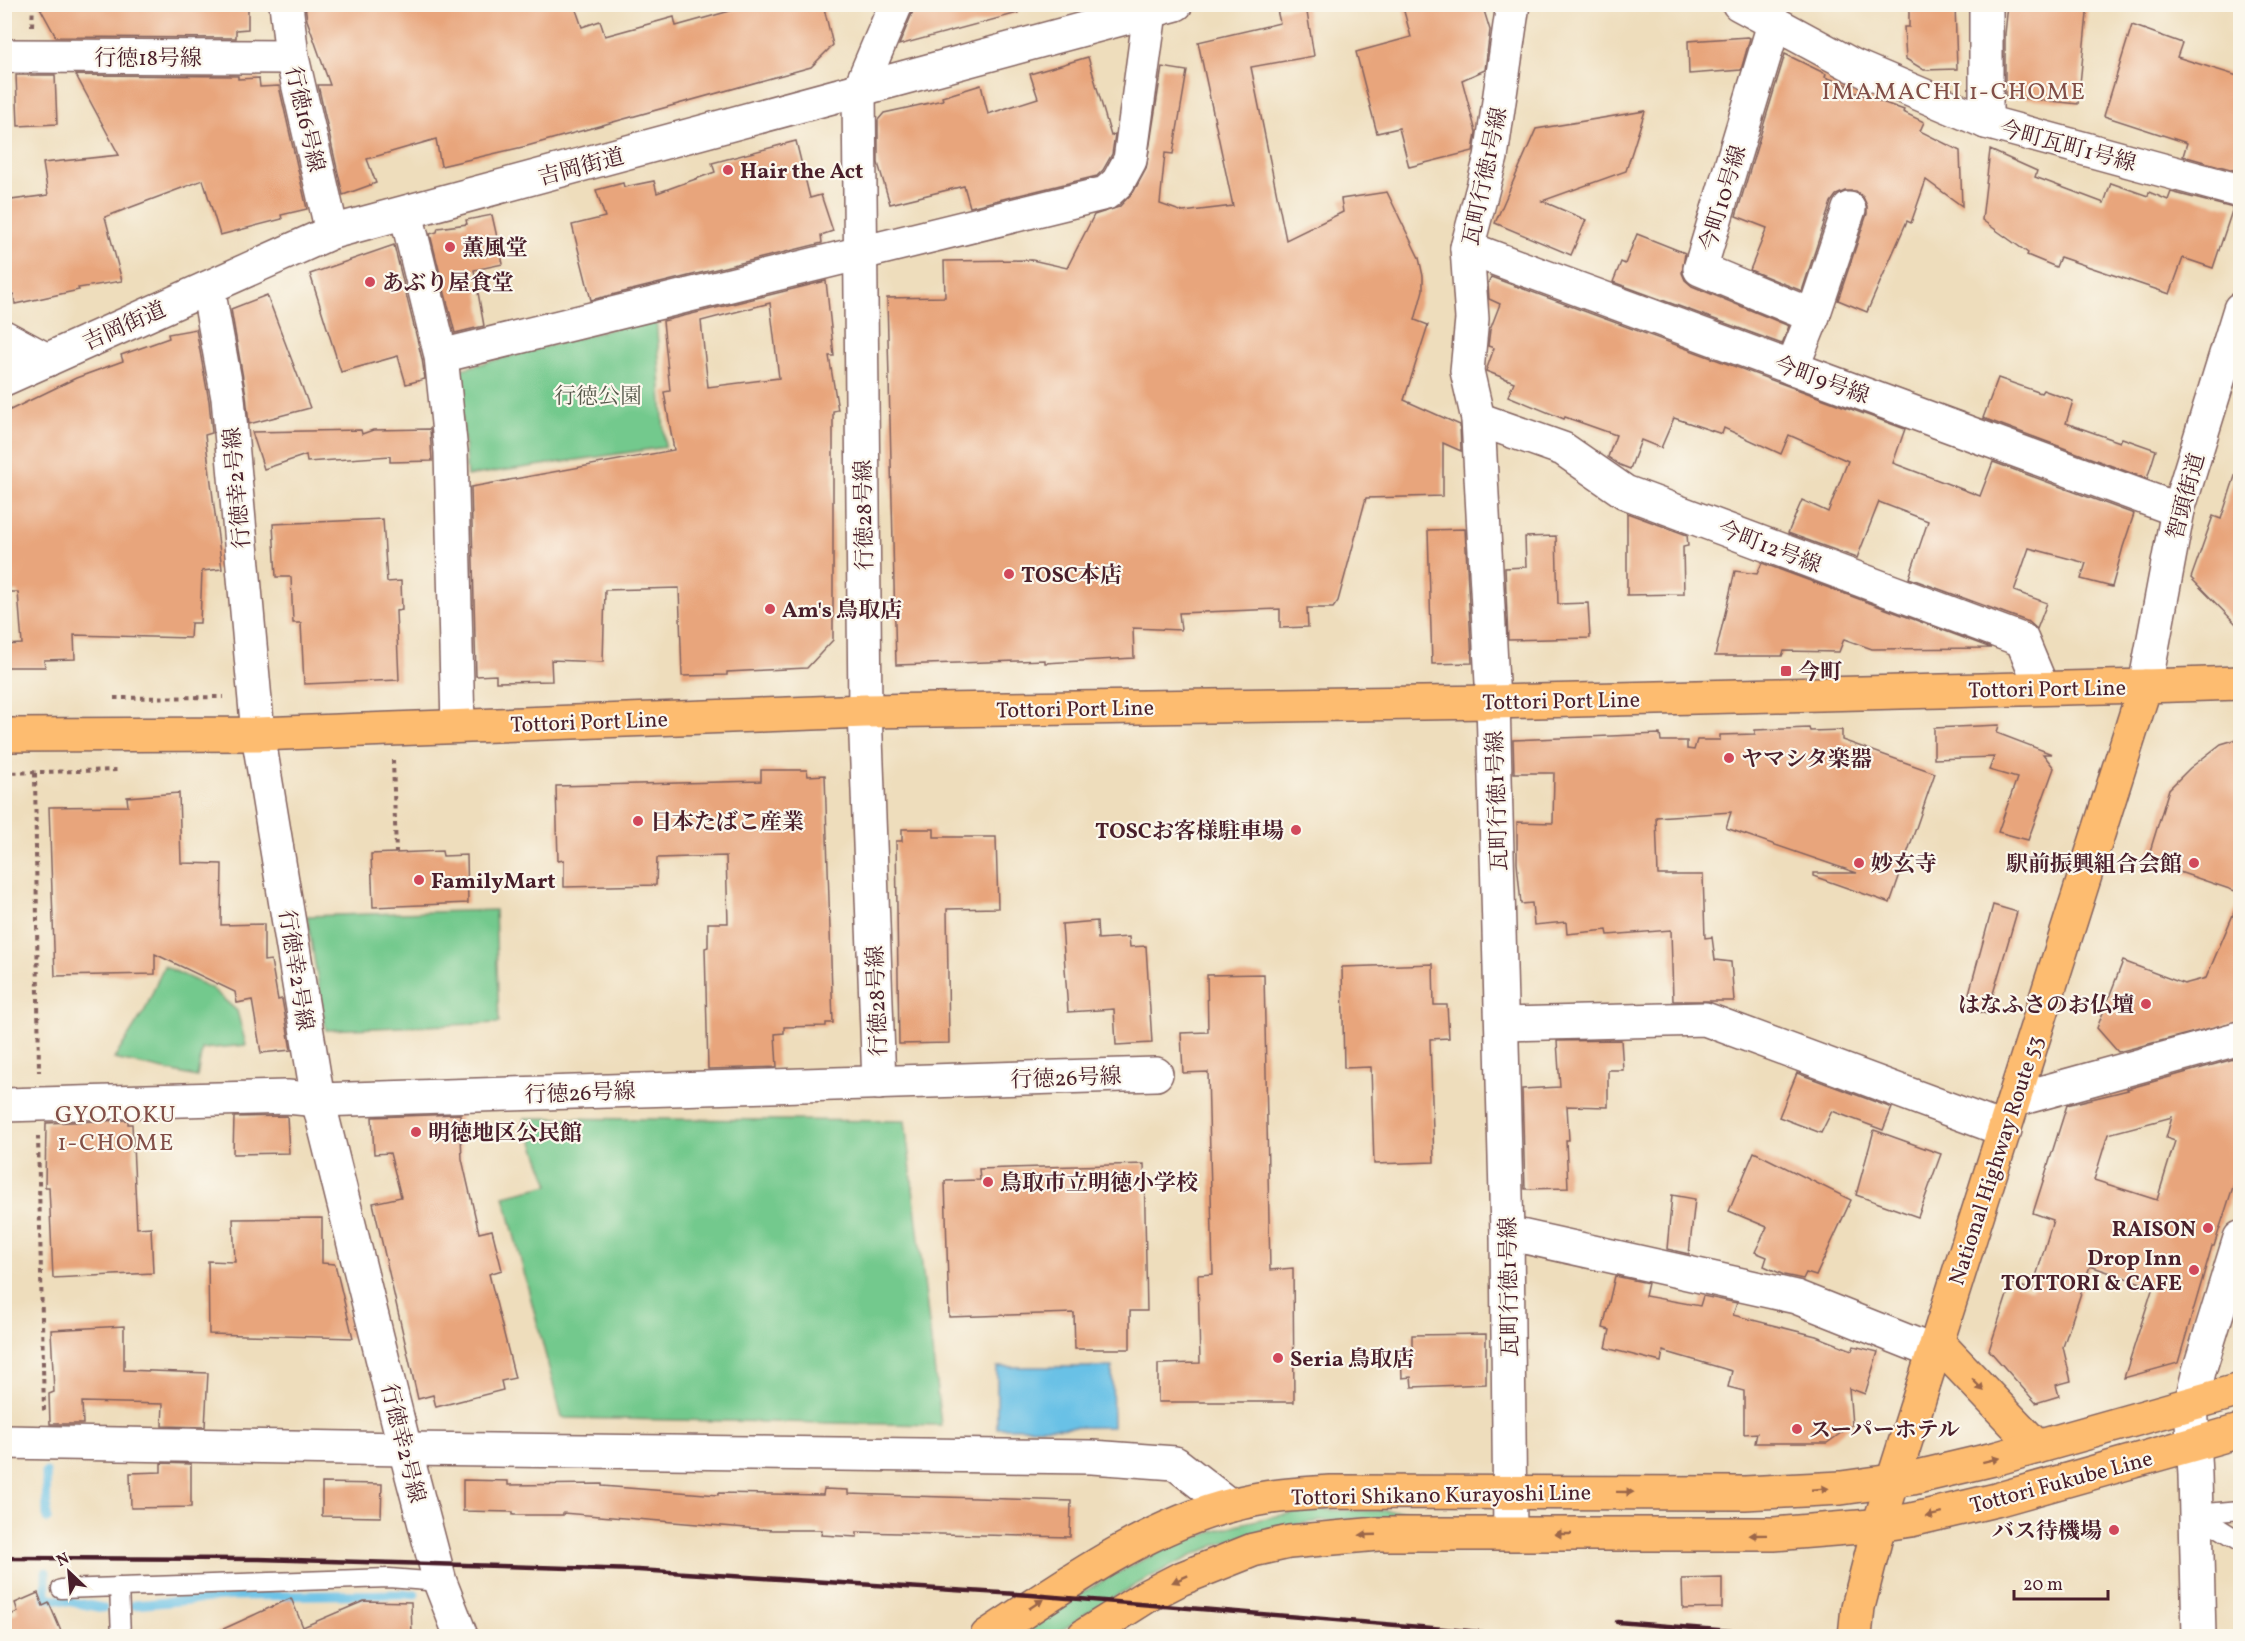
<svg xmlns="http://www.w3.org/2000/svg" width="2245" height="1641" font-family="Vollkorn,'Noto Serif JP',serif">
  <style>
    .green { fill: #73c98d; stroke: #5e745c; stroke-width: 1.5 }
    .water { fill: #69c1e6; stroke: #5a7088; stroke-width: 1.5 }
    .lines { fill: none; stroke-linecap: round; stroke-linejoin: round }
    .stream { stroke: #69c1e6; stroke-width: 9 }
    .building { fill: #e8a57b; fill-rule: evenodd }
    .service-casing { stroke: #83625e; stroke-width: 21 }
    .minor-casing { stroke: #83625e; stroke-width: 36 }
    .tertiary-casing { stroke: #83625e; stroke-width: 36 }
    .primary-casing { stroke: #83625e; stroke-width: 36 }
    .trunk-casing { stroke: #83625e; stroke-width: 36 }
    .path { stroke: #83625e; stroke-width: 4; stroke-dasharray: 4.5 4.5; stroke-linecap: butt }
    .service { stroke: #fff; stroke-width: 18 }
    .minor { stroke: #fff; stroke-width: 33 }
    .tertiary { stroke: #fff; stroke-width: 33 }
    .primary { stroke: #fdbc70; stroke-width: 33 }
    .trunk { stroke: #fdbc70; stroke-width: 33 }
    .rail { stroke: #4a1f2b; stroke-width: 4.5 }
    .oneway { fill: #9b664a }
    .poi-dot { fill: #d1495b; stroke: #fbf7ec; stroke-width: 2 }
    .labels { text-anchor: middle; stroke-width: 4.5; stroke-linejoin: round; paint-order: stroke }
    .street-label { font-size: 22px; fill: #4a1f2b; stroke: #fbf7ec }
    .poi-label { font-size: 22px; font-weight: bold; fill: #4a1f2b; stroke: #fbf7ec; text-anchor: start }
    .park-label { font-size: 22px; fill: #585a4d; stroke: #fbf7ec }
    .neighbourhood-label { font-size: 24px; letter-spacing: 1.5px; fill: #814e47; stroke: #fbf7ec }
  </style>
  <rect width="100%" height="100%" fill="#fbf7ec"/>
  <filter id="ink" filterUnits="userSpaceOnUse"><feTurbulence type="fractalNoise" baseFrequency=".0167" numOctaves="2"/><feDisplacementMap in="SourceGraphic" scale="12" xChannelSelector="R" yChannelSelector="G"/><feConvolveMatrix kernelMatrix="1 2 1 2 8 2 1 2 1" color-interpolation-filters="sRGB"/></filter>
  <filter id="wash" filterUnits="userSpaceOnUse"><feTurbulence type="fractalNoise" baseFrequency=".008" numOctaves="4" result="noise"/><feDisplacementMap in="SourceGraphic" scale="24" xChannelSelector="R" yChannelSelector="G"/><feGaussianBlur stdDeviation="1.35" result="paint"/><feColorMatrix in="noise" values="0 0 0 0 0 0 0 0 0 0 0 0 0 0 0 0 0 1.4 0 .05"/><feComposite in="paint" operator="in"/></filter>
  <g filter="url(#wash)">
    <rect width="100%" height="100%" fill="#eeddbc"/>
    <g class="green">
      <path d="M656,317L665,447L467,476L458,370Z"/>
      <path d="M495,910L499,1023L326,1030L307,916Z"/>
      <path d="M164,966L211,988L237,1011L246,1045L202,1049L197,1077L114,1059L145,1010Z"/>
      <path d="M524,1118L905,1121L941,1425L562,1418L504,1196L549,1185Z"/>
      <path d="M1328,1510L1410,1511V1518C1338,1517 1267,1522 1200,1552C1162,1570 1125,1590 1088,1612C1078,1618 1060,1634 1050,1636C1039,1639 1024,1636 1013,1636C1112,1571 1206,1517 1328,1510Z"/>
    </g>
    <path class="water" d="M997,1367H1112L1113,1427L997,1428Z"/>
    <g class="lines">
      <g class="stream">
        <path d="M46,1472L47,1519"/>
        <path d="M46,1572V1597L103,1608"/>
        <path d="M134,1605L234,1596L415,1594"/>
      </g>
    </g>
    <g id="blocks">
      <g class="building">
        <path d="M38,4H248V29L236,30V38L56,37Z"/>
        <path d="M305,4H574L582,27L600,21L605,36L674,17L676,26L755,4H823L833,45L811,67L527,146L441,166L436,139L367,159L376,183L343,195L318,85H330L307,20Z"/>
        <path d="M916,4H1017L1018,13L899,45Z"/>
        <path d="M1402,4H1482L1490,30L1485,70L1462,80L1476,132L1473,151L1409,167L1399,128L1377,133L1356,52L1411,37Z"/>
        <path d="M1909,4H1955L1957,69L1924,70L1906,59L1904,27H1909Z"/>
        <path d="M2008,4H2088L2078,104L2005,96V34Z"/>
        <path d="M1306,6L1314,56L1251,67L1286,240L1343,212L1341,199L1387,192L1419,258L1423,276V290L1415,320L1428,325L1404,400L1460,425L1461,451L1443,443V496L1366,498L1338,601L1333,608H1307L1308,627L1280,628V609L1179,613L1181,630L1133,628L1134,658L1045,663V660L896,665L887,298L945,297L944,261L1032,260L1067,268L1094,215L1119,207L1134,191L1146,169L1162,67L1187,71L1173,154L1165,153L1160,204L1183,212L1233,206L1198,42L1280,23L1277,10Z"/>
        <path d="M2132,25L2182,43L2177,57L2241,77V172L2183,156L2187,143L2104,116Z"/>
        <path d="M1748,37L1750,38L1741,70L1689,74L1688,41Z"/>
        <path d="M1785,54L1826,74L1825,77L1848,85L1846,89L1904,110L1903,112L1924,122L1920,131L1960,151L1962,206L1926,180L1911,223L1907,221L1867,312L1838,300L1867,214V206L1863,197L1856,191H1845L1836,195L1831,202L1802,291L1750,270L1767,228L1736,216Z"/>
        <path d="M1088,57L1111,136L1115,134L1112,154L1103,170L1097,176L970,207L964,186L890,204L878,163V120L884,113L943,100L942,97L981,85L988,114L1038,98L1030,74Z"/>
        <path d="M16,75H55L57,124L18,126Z"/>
        <path d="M76,75L238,76V79L259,78L260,87L279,86L307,209L281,215L282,219L220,235L203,180L105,217L122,281L78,288L79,290L15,304L14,294L4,295V201L48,195L43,163L119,155Z"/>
        <path d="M1645,111L1626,171L1542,201L1586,220L1571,255L1495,223L1536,129Z"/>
        <path d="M796,141L810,198L821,195L833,231L821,235L822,243L591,300L572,225L605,217L596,190L623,183L624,187L654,181L657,193L715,172L712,163Z"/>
        <path d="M1990,150L2037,171L2035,177L2104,203L2111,183L2148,196L2149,192L2168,200L2171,192L2233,208L2213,268L2183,258L2170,294L2060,257L2056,267L2027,255L2028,253L1982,220Z"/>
        <path d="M492,215L503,264L474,270L484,326L455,333L430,234L437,232L438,228L467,224L466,220Z"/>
        <path d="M1637,234L1685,253L1682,273L1685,280L1692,286L1789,326L1782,344L1613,282L1621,262L1625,264Z"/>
        <path d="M394,245L422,359L425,379L406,384L398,356L341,372L310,274Z"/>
        <path d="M1491,277L1905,429L1893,463L1980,496L1993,462L2134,514L2123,547L2112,587L2081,579L2086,563L2029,548L2014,591L2047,603L2037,629L2029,622L1909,578L1928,521L1879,502L1857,558L1788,533L1802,500L1828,512L1848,461L1789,435L1781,454L1724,428L1722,434L1674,418L1661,448L1641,440L1630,469L1620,465L1608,457L1616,435L1565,417L1564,419L1508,396L1514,382L1486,371L1494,348L1488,346L1490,330L1500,304L1489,299L1488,283Z"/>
        <path d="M826,281L834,356H829L838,410L833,411V640L807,668L727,672V675L682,676L679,588L605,590L603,662L551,660L552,681L496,682V675L476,676L471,487L674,450L664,392L670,391L663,321ZM770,303L779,378L708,387L701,321Z"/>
        <path d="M267,295L310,408L249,424L246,395L231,309Z"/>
        <path d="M196,329L209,401L212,433L205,435L222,569L202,571L200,623H191L190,638L74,635L75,659L44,660L45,667H4V645L22,644L18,592H4V413L76,378L123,361L121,355L169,338L168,334Z"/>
        <path d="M1998,378L2041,393L2043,390L2073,401L2066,423L2120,442L2122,438L2156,450L2147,479L1983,418Z"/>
        <path d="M430,429L432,461L390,462V456L307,462L306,455L264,469L252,432L361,430L362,434L373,430Z"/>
        <path d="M2236,473L2241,474V629L2191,578L2213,516L2221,519Z"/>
        <path d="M1627,513L1687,535L1688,546L1683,547L1684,594L1627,595Z"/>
        <path d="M383,519L387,582L401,581L402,610L396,611L399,680L304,684L301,623H293L291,577H276L273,524Z"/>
        <path d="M1465,529L1472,663L1432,664L1428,530Z"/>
        <path d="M1556,536L1558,604L1588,603L1590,638L1508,640L1505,568L1526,567L1525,537Z"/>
        <path d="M1762,563L1991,648L1872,649L1844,639L1839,652L1784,651L1782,656H1715L1735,571L1757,574Z"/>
        <path d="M1999,725L1997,733L2052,754H2043L2054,768L2028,840L1998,832L2017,778L1989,770L1994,757L1934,759V728Z"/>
        <path d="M1809,728L1810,731L1842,730V740L1935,773L1890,903L1813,876V873H1857L1726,828L1731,812L1656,817L1658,875H1703L1705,938L1712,937L1715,960L1731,962L1734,1001H1673L1671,930L1608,935L1607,930L1567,934L1566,922L1534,925L1532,903L1521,904L1517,863V822L1553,823L1554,773H1514L1513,740L1660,734L1661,741H1687V749L1694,750L1697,740H1720V735L1755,734V730Z"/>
        <path d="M2241,738V893L2147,861L2169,789L2190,768L2221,744Z"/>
        <path d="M761,770H807L808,776L825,775L833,1023H826V1026L784,1027V1033L775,1034L777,1067L708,1069L705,948L708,947V923H728L726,856L657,858L656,885L564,887V860L558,861L556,786L761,781Z"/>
        <path d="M179,793L181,863L222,864L221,925L264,924V961L271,960L278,1000L282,999L291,1050L261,1053L252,1000L237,1003L235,992L155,954V974L55,976L49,807L128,806L127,797Z"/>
        <path d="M902,829H934V837H996L998,908L947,909L949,1043L899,1044L896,841H902Z"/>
        <path d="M442,851L443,856L467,855L468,903L373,907L371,854Z"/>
        <path d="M2241,896V1020L2118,1052L2097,1028L2123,961L2184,984L2206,978Z"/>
        <path d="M1993,905L2017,912L1987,1014L1965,1008Z"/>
        <path d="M1097,921L1098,939L1129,937L1130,947L1146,946L1152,1043L1116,1045L1114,1009L1068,1012L1062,924Z"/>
        <path d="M1433,964L1434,1005H1447L1449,1038L1430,1039L1434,1162L1374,1164L1371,1067L1344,1068L1342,967Z"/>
        <path d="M1264,974L1270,1270L1293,1268L1294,1402H1158V1364L1200,1363L1198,1275L1213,1274L1208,1072L1183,1073L1181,1033L1208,1032L1207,975Z"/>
        <path d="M1621,1040L1623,1070H1608V1107L1567,1106L1569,1140H1566L1568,1188L1525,1189L1522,1089L1560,1087L1557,1041Z"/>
        <path d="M2241,1057V1162L2214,1246H2212L2178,1363L2124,1378L2153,1287L2090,1266L2063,1347L2071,1381L2056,1385L2059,1396L2036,1403L1989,1350L2011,1283L2032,1290L2053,1220L2033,1213L2067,1105L2128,1090L2127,1089ZM2172,1117L2166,1138L2175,1141L2157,1200L2094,1180L2108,1134Z"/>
        <path d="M1797,1073L1892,1108L1883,1130L1832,1111L1821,1133L1779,1117Z"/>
        <path d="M460,1114L462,1159L479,1233L492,1230L502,1270L489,1274L515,1378L501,1381L503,1390L436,1407L433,1395L418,1399L373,1203L401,1197L390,1153L374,1154L372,1117Z"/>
        <path d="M287,1116L289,1153L233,1154L234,1117Z"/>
        <path d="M128,1120V1124H132L137,1228L151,1227L153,1273L53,1278L49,1187H45L46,1123Z"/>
        <path d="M1874,1130L1941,1154L1918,1217L1856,1195Z"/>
        <path d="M1754,1152L1851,1200L1816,1276L1806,1273L1803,1279L1784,1275L1764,1266L1767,1257L1755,1252L1767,1227L1729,1211Z"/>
        <path d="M1144,1164L1147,1311H1130V1349H1075L1074,1313L949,1317L945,1181L980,1180L979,1169Z"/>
        <path d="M1672,1195L1695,1199L1689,1254L1667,1249Z"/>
        <path d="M322,1218V1263L335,1264L353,1338L209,1334L208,1261L235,1262L233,1219Z"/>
        <path d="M1615,1276L1648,1283L1645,1296L1700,1306L1703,1296L1737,1303L1733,1315L1816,1336L1852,1350L1854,1346L1878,1352L1865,1394L1849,1388L1852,1425L1827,1443H1755L1757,1433L1744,1434V1391L1728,1387L1732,1371L1663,1351L1661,1362L1606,1348L1610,1330L1603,1328Z"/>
        <path d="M124,1326V1370L208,1373L205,1427L162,1426L163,1404L82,1402L83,1424H50L49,1394L54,1392L51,1330Z"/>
        <path d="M1486,1334V1384L1412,1387L1411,1377L1402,1378L1401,1349H1412V1335Z"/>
        <path d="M161,1463L191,1464V1507L131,1508L130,1473L161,1472Z"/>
        <path d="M463,1480L508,1481V1485L602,1484V1486L718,1495V1493L823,1495L824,1489L848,1490V1494L1071,1501L1070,1537L857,1532V1537L821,1535L822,1530H772L563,1513V1515H513V1512L463,1511Z"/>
        <path d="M322,1483L382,1484L381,1517L322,1516Z"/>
        <path d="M1722,1578V1608L1683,1609L1682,1579Z"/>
        <path d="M38,1593L43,1606L49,1603L63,1636H4V1617L18,1612L15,1603Z"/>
        <path d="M291,1598L303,1627L364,1601L411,1602L412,1636H208Z"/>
      </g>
    </g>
  </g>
  <g filter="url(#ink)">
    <use href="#blocks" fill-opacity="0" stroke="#83625e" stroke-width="1.5"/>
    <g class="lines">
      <g class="service-casing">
        <g id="service">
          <path d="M2196,1514L2240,1541"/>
          <path d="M2196,1514L2240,1510"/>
          <path d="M119,1587L121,1636"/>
          <path d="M61,1589L389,1578L440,1582"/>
        </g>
      </g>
      <g class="minor-casing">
        <g id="minor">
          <path d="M286,4L292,57L332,232"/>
          <path d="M1739,4L1854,66L1986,122L2240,191"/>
          <path d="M1986,4V122"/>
          <path d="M1774,24L1700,269L1813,316L1792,368"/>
          <path d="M4,56L292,57"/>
          <path d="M859,91L865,711L879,1083"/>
          <path d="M406,213L441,356L451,452L458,725"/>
          <path d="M1467,248L2178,510"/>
          <path d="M208,288L228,398L258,734L318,1100L405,1449L440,1582L461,1636"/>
          <path d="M1813,316L1849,209"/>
          <path d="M4,337L47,360"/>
          <path d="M441,356L1106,193L1118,182L1130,160L1150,12L1154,4"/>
          <path d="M1478,419L1563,449L1625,492L2022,640L2042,688"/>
          <path d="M1502,1024L1705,1019L2005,1130"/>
          <path d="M2015,1100L2240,1038"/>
          <path d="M4,1105L287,1097L318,1100L1156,1074"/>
          <path d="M1507,1233L1796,1297L1934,1352"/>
          <path d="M4,1442L405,1449L1092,1457L1175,1463L1229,1505"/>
          <path d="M1510,1533L1507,1233L1493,702L1478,419L1467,371L1472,319L1467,248L1491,157L1513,4"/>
          <path d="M2199,1636L2195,1475L2191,1404L2199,1371L2240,1238"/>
        </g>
      </g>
      <g class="tertiary-casing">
        <g id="tertiary">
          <path d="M859,91L896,4"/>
          <path d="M4,379L332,232L1176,4"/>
          <path d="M2145,686L2178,510L2240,309"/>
        </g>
      </g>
      <g class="primary-casing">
        <g id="primary">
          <path d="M4,735L258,734L865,711L1493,702L2145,686"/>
          <path d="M1937,1342L2037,1447"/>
          <path d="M987,1636C1060,1588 1146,1526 1232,1505C1264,1496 1297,1494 1331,1492L1745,1493L1841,1488L1913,1478L1998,1458L2240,1390"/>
          <path d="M1084,1636L1147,1596L1180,1579L1253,1550L1289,1542L1378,1534H1774L1871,1526L1911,1520L1996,1500L2240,1431"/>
        </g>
      </g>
      <g class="trunk-casing">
        <path id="trunk" d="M1855,1636L1858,1607L1879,1525L2145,686L2240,683"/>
      </g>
      <g class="path">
        <path d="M32,26L33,4"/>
        <path d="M114,698L223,697"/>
        <path d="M393,760L396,853"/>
        <path d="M4,773L118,770"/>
        <path d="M35,773L39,1072"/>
        <path d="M38,1136L44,1411"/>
      </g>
      <use href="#service" class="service"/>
      <use href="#minor" class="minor"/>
      <use href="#tertiary" class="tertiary"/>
      <use href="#primary" class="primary"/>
      <use href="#trunk" class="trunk"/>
      <g class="rail">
        <path d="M4,1558L259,1559L638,1570L1031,1595L1529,1636"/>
        <path d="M1617,1622L1782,1635L1941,1636"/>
      </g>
    </g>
    <defs><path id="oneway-solid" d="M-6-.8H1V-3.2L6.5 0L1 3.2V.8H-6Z" transform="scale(1.5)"/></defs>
    <g class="oneway">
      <use href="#oneway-solid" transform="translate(1978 1385) rotate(46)"/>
      <use href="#oneway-solid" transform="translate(1991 1460) rotate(-14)"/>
      <use href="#oneway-solid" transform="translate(1820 1489) rotate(-5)"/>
      <use href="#oneway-solid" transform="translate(1625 1492) rotate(1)"/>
      <use href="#oneway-solid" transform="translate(1934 1515) rotate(168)"/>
      <use href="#oneway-solid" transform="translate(1563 1534) rotate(-180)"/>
      <use href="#oneway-solid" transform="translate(1368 1535) rotate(178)"/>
      <use href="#oneway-solid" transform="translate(1758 1535) rotate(179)"/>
      <use href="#oneway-solid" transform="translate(1180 1579) rotate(156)"/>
      <use href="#oneway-solid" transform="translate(1036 1604) rotate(-34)"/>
    </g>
  </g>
  <g class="poi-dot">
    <circle cx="728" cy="170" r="6"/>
    <circle cx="450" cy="247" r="6"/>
    <circle cx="370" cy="282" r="6"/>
    <circle cx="1009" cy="574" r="6"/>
    <circle cx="770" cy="609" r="6"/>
    <rect x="1780" y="665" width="12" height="12" rx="3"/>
    <circle cx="1729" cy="758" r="6"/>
    <circle cx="638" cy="821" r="6"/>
    <circle cx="1296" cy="830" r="6"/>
    <circle cx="1859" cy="863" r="6"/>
    <circle cx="2194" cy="863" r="6"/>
    <circle cx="419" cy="880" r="6"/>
    <circle cx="2146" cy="1004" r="6"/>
    <circle cx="416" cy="1132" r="6"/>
    <circle cx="988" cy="1182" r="6"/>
    <circle cx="2208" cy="1228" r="6"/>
    <circle cx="2194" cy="1270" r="6"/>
    <circle cx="1278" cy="1358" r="6"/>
    <circle cx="1797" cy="1429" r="6"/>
    <circle cx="2114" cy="1530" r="6"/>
  </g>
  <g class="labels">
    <g class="street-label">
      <text x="148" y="65">行徳18号線</text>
      <text transform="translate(306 119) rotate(77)" y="8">行徳16号線</text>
      <text transform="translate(2068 145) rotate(15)" y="8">今町瓦町1号線</text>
      <text transform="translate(581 166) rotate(-15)" y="8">吉岡街道</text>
      <text transform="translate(1484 176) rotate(-78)" y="8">瓦町行徳1号線</text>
      <text transform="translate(1722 198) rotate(-73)" y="8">今町10号線</text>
      <text transform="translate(124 325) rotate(-24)" y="8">吉岡街道</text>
      <text transform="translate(1822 379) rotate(20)" y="8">今町9号線</text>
      <text transform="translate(236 488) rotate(-95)" y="8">行徳幸2号線</text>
      <text transform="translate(2185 496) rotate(-75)" y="8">智頭街道</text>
      <text transform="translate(863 515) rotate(-91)" y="8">行徳28号線</text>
      <text transform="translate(1770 546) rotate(21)" y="8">今町12号線</text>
      <text transform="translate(2047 688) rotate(-1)" y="8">Tottori Port Line</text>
      <text transform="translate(1561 700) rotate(-1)" y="8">Tottori Port Line</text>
      <text transform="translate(1075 708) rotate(-1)" y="8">Tottori Port Line</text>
      <text transform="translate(589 721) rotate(-2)" y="8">Tottori Port Line</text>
      <text transform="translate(1496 801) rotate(-92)" y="8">瓦町行徳1号線</text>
      <text transform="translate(297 970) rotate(81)" y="8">行徳幸2号線</text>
      <text transform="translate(876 1001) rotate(-92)" y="8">行徳28号線</text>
      <text transform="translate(1066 1077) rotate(-2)" y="8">行徳26号線</text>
      <text transform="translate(580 1092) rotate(-2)" y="8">行徳26号線</text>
      <text transform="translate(1995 1160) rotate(-72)" y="8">National Highway Route 53</text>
      <text transform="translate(1508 1287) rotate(-91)" y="8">瓦町行徳1号線</text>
      <text transform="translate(404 1443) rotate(76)" y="8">行徳幸2号線</text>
      <text transform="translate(2061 1481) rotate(-15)" y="8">Tottori Fukube Line</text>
      <text transform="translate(1441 1494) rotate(-1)" y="8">Tottori Shikano Kurayoshi Line</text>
    </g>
    <g class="poi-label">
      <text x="740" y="178">Hair the Act</text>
      <text x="462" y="255">薫風堂</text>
      <text x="382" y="290">あぶり屋食堂</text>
      <text x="1021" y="582">TOSC本店</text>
      <text x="782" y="617">Am's 鳥取店</text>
      <text x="1798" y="679">今町</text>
      <text x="1741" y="766">ヤマシタ楽器</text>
      <text x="650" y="829">日本たばこ産業</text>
      <text x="1284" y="838" text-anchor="end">TOSCお客様駐車場</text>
      <text x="1871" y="871">妙玄寺</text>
      <text x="2182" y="871" text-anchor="end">駅前振興組合会館</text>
      <text x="431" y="888">FamilyMart</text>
      <text x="2134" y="1012" text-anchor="end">はなふさのお仏壇</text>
      <text x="428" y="1140">明徳地区公民館</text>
      <text x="1000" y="1190">鳥取市立明徳小学校</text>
      <text x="2196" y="1236" text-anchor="end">RAISON</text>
      <text x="2182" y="1265" text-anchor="end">Drop Inn<tspan x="2182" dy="25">TOTTORI &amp; CAFE</tspan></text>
      <text x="1290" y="1366">Seria 鳥取店</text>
      <text x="1809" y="1437">スーパーホテル</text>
      <text x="2102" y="1538" text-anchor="end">バス待機場</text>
    </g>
    <g class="park-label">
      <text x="598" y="403">行徳公園</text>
    </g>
    <g class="neighbourhood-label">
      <text x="1954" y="99">IMAMACHI 1-CHOME</text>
      <text x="116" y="1122">GYOTOKU<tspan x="116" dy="28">1-CHOME</tspan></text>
    </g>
  </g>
  <rect width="2245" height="1641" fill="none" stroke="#fbf7ec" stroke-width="24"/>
  <g transform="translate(69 1572) rotate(334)" stroke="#fbf7ec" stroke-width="4.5" paint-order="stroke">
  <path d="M0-4.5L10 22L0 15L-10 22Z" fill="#4a1f2b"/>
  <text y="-9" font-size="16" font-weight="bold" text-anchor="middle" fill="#4a1f2b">N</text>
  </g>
  <path d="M2014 1590v9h94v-9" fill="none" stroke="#4a1f2b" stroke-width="3"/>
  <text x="2023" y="1590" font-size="18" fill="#4a1f2b" stroke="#fbf7ec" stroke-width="4.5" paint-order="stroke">20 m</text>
</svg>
